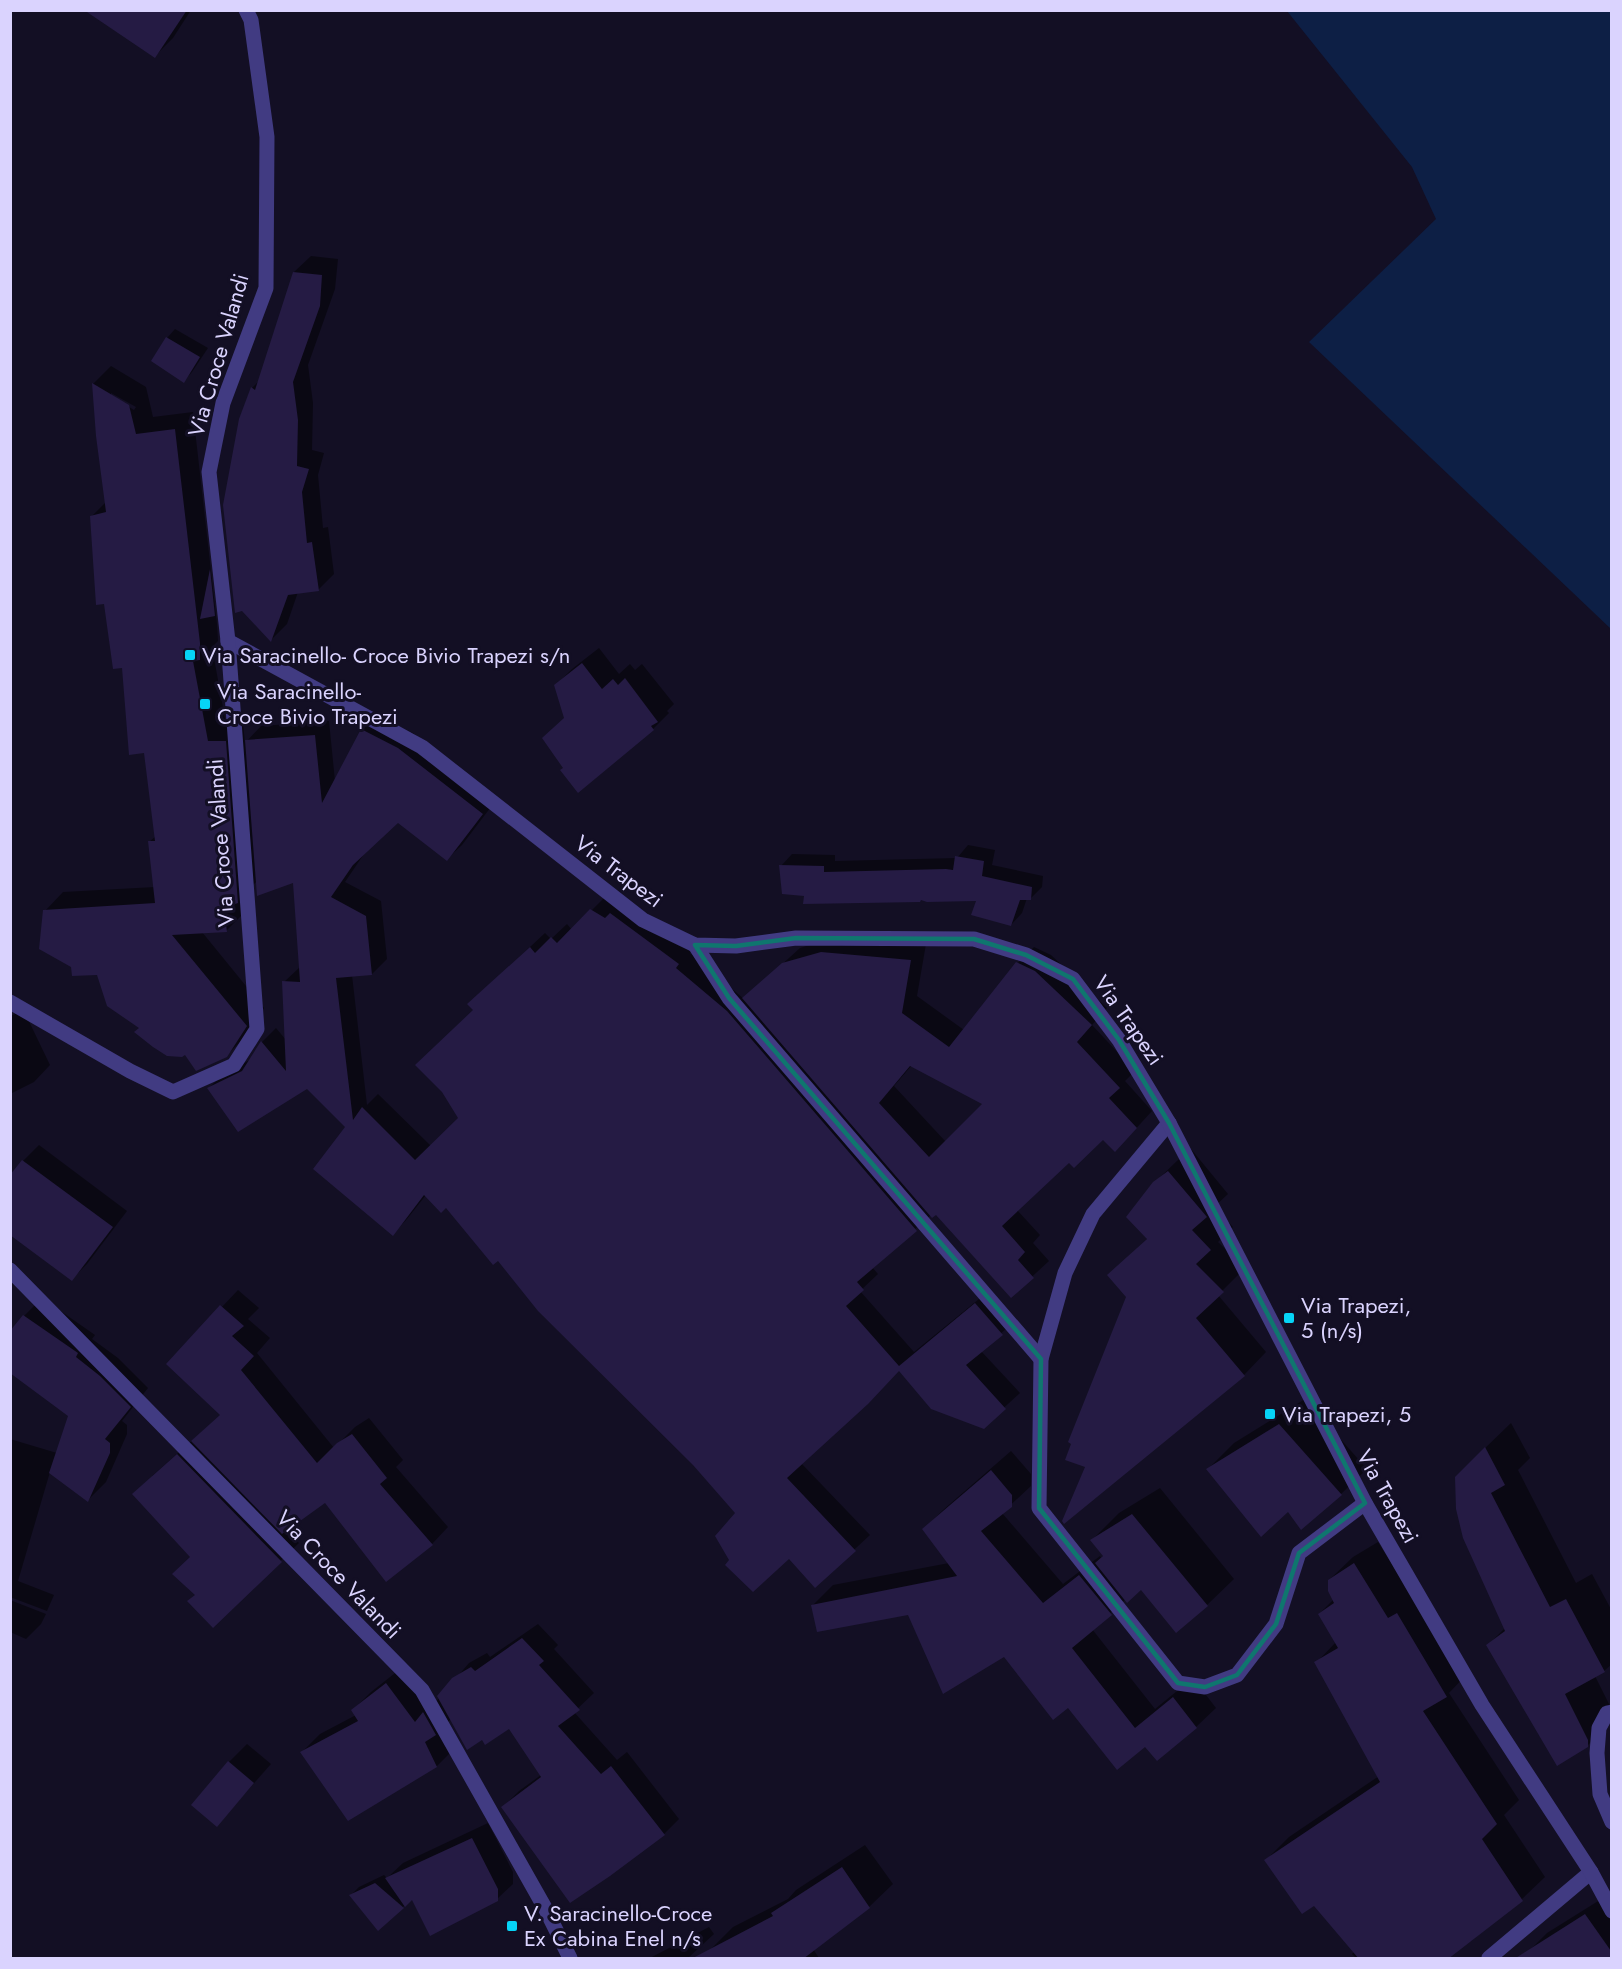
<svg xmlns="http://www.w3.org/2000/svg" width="1622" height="1969" font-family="Jost,sans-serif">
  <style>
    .water { fill: #0d1f45 }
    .shadow { fill: #0007; fill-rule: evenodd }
    .building { fill: #251b44; fill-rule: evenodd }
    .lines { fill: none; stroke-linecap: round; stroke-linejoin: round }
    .minor { stroke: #413b82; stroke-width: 15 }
    .tertiary { stroke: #413b82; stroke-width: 15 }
    .marked { fill: none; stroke: #0f766e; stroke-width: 4.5; stroke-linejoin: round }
    .poi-dot { fill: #06d4f7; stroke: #130f24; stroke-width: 2 }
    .labels { text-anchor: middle; stroke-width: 6; stroke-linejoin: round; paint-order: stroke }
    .street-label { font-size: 22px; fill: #dad3fe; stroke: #130f24 }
    .poi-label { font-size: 22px; fill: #dad3fe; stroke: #130f24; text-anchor: start }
  </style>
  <rect width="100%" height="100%" fill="#130f24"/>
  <path class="water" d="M1287,11H1611V629L1309,342L1436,219L1412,167Z"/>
  <g class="shadow">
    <path d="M86,10H191L173,38L155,56Z"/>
    <path d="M311,256L338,259L335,289L308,365L313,403L312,450L324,453L318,475L323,528L328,527L334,574L318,590L298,592L287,624L271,640L252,388L259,381L294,272Z"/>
    <path d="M175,329L208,348L192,372L184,381L167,338Z"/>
    <path d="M111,366L146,387L153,417L193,412L217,624L218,641L212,647L226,724L243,723L245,743L261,726L329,721L335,781L362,730L377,716L413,733L497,799L462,845L447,859L398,821L366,851L345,882L381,901L387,959L372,974L352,975L367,1105L378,1094L431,1146L459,1118L475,1010L484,990L545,933L551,939L567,924L572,930L606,896L693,949L690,953L744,999L800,948L838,936L926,944L917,996L964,1030L1018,963L1034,947L1051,955L1107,1008L1092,1025L1135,1071L1125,1081L1152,1111L1131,1134L1103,1138L1069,1161L1017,1210L1040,1235L1033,1243L1049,1261L1011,1296L936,1213L931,1215L872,1267L878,1274L860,1291L914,1352L990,1290L1016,1320L981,1351L1020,1393L983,1427L900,1369L801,1463L870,1535L815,1586L789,1557L731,1561L737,1513L694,1464L446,1206L426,1195L407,1219L393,1234L347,1127L308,1087L209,1088L224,1073L250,1060L262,1042L276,1028L286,1040L284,982L300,967L294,881H257L242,896L244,913L226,931L202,932L264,1008L245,1037L226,1056L185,1053L140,1027L45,911L63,892L155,887L149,842L156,836L145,751L123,666L92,516L106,502L93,384ZM111,393L136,407L134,410L111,396ZM912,1065L985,1103L946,1142L894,1086Z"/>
    <path d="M599,648L619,674L630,664L635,670L642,664L674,704L667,711L669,713L653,729L565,768V717L556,685L572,669Z"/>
    <path d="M968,845L995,850L992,865L1043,876L1042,887L1031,898H1027L1022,913L1011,925L978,899L806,894L781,866L792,854L835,855V861L957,858Z"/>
    <path d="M24,1011L50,1065L34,1082L10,1094V1016Z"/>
    <path d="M39,1145L127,1211L87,1264L72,1279L10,1178L23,1161Z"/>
    <path d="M1191,1149L1228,1194L1214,1207L1233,1227L1218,1242L1245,1268L1218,1295L1266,1352L1244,1375L1087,1466L1128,1296L1132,1253L1148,1238L1154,1183L1178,1160Z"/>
    <path d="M238,1290L259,1308L248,1319L270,1338L257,1353L334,1448L355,1427L369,1418L403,1460L396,1467L448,1527L432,1544L325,1501L286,1530L299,1543L213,1626L196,1594L192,1557L152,1476L221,1415L168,1364Z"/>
    <path d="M42,1298L95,1335L92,1339L118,1358L148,1388L122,1421L127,1425V1434L106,1482L88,1500L50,1472L18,1581L54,1595L47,1611L10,1597V1439L57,1453L70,1416L10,1334L24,1316Z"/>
    <path d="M1305,1399L1367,1469L1341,1494L1288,1510L1208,1469L1234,1443Z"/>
    <path d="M1511,1423L1530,1458L1518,1470L1576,1583L1592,1574L1612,1611V1664L1604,1671L1595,1676L1612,1710V1721L1587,1746L1488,1645L1505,1628L1482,1451Z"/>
    <path d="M1011,1451L1031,1474V1486L1002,1513L1063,1584L1100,1556L1101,1558L1104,1555L1092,1540L1119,1513L1160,1488L1234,1579L1207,1605L1142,1588L1126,1599L1092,1629L1155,1709L1193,1678L1216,1708L1196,1727L1145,1745L1068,1706L1004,1655L909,1613L813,1605L833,1585L949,1563L924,1529L943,1510Z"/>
    <path d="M1378,1542L1412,1596L1469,1672L1449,1693L1519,1800L1504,1815L1545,1877L1522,1899L1471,1941L1393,1958H1356L1352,1954L1355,1951L1314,1904L1266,1860L1289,1837L1379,1776L1316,1663L1336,1642L1319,1614L1334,1599L1329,1580L1353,1557Z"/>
    <path d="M10,1600L46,1614L41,1624L26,1639L10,1632Z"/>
    <path d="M538,1624L558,1645L554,1649L594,1693L574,1712L617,1760L627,1752L679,1819L664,1834L503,1807L519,1791L541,1775L509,1727L483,1738L451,1719L444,1726L455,1748L437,1766L302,1752L320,1734L356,1715L353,1710L371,1692L404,1666L433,1705L469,1663L487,1653L490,1657Z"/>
    <path d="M247,1744L271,1764L217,1825L229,1762Z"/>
    <path d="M488,1823L513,1872V1884L497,1899L413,1898L378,1929L351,1895L359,1887L384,1875L387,1878L403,1863Z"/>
    <path d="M865,1845L893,1884L869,1907L813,1949L819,1958H714L710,1950L733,1927L788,1899L796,1890Z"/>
    <path d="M1603,1898L1612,1910V1958H1536L1530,1950L1547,1933Z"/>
    <path d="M709,1927L714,1934L688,1958H650Z"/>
  </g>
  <g class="building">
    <path d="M84,10H187L155,58Z"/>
    <path d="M293,272L322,275L320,306L293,382L298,420L297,466L309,469L302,492L307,543L312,542L319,591L288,595L271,642L242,611L235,613L223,505L239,419L251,387L255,390Z"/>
    <path d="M166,337L200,357L184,383L151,361Z"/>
    <path d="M92,383L129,405L136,434L175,429L200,643V660L193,661L208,741H226L238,903L224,908L227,932L172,935L247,1026L227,1057L196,1071L185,1055L182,1057L167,1056L153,1047L134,1032L139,1028L107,1006L97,975L72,976L71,967L39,949L43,910L155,903L148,841H155L144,753L129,755L122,668L113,669L104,604L96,605L90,516L106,512L96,436Z"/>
    <path d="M210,569L215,616L200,619Z"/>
    <path d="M582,663L602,689L613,679L618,685L625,678L658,722L651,726L654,730L578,793L560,770L563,768L542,738L564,718L554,685Z"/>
    <path d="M361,729L398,748L483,814L447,861L398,823L353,865L331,897L366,916L372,975L336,978L353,1120L362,1107L415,1160L458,1118L442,1092L415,1065L473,1010L467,1004L530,947L535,953L551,937L557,943L590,909L605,918L610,913L679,964L676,968L727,1011L917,1231L857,1282L864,1290L846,1306L899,1366L975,1303L1003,1335L966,1365L1006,1409L984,1429L931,1409L899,1371L868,1404L787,1478L856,1551L815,1588L789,1559L753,1592L725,1565L729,1560L715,1536L735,1513L693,1465L538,1311L498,1261L493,1265L446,1208L441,1213L424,1195L393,1236L313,1169L345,1127L307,1089L238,1132L207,1088L242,1071L261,1041L286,1071L282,981L300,982L293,883L257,896L245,740L315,735L322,803Z"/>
    <path d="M955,856L984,861L982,876L1032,887L1031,900H1020L1011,926L971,915L976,901L927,902L921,900L920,902L803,904L804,896L782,894L779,865L824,866V872L946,869L953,870Z"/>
    <path d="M821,952L911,960L902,1013L949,1047L1016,962L1035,971L1092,1025L1077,1042L1120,1088L1109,1098L1137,1128L1115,1152L1103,1140L1074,1168L1069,1163L1002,1226L1025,1252L1018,1260L1034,1278L1011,1298L936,1215L932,1218L742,998L782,963ZM910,1066L982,1104L929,1157L879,1103Z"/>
    <path d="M22,1160L113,1227L72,1281L10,1235V1175Z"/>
    <path d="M1168,1171L1207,1217L1192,1230L1211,1250L1196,1264L1224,1292L1196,1318L1245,1376L1064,1524L1062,1521L1085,1467L1065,1460L1071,1444L1068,1442L1126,1297L1107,1275L1147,1239L1126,1217L1153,1182Z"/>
    <path d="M220,1305L244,1326L232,1336L254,1356L241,1370L317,1463L337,1443L352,1434L387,1478L380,1484L433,1545L386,1582L325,1503L282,1534L191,1441L220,1415L166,1364Z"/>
    <path d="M23,1315L78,1353L76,1357L100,1376L131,1407L105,1439L110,1443V1453L88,1502L49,1473L68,1416L10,1373V1331Z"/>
    <path d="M1279,1424L1342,1495L1301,1530L1288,1512L1261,1537L1206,1469Z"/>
    <path d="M1485,1447L1505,1485L1491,1493L1550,1607L1566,1599L1605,1672L1565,1694L1588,1740V1747L1557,1766L1486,1645L1505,1631L1463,1538L1456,1509L1455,1477Z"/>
    <path d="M177,1454L282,1562L213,1628L187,1601L195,1595L172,1574L190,1557L132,1494Z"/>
    <path d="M991,1470L1012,1495V1507L981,1531L1043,1603L1079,1575L1112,1615L1072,1648L1135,1728L1173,1697L1197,1728L1157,1761L1145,1747L1117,1770L1068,1708L1053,1720L1004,1657L943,1694L908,1615L817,1632L811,1605L957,1576L922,1529Z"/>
    <path d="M1132,1514L1208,1606L1176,1633L1141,1590L1127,1603L1095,1563L1103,1556L1090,1540Z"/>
    <path d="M1354,1563L1388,1618L1397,1613L1447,1697L1423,1711L1497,1824L1482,1839L1523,1901L1448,1959H1359L1314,1906L1302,1914L1264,1860L1380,1782L1314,1662L1338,1648L1318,1614L1334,1603L1328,1591V1580Z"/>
    <path d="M522,1638L544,1661L539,1665L580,1710L558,1726L601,1774L611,1766L665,1835L610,1876L570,1903L501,1807L541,1777L509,1729L485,1745L482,1740L467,1750L437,1696L452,1678L471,1667L475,1671Z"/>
    <path d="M386,1683L415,1722L423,1712L436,1735L425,1742L437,1767L348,1821L300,1752L358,1721L351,1710Z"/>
    <path d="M228,1761L254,1783L217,1827L191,1805Z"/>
    <path d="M472,1838L498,1889V1901L430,1936L412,1900L405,1907L385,1878Z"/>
    <path d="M842,1867L870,1908L803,1959H691L773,1916L771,1913Z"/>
    <path d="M375,1883L404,1908L378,1931L349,1895Z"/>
    <path d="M1585,1914L1611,1951V1959H1514Z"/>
  </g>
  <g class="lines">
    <g class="minor">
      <path d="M695,945L729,998L1041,1359"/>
      <path d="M1169,1123L1093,1214L1065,1273L1041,1359L1039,1508L1178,1683L1205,1687L1237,1675L1276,1624L1299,1553L1365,1503"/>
      <path d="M1612,1712L1607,1713L1599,1728L1597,1753L1600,1794L1612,1822"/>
      <path d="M1489,1958L1591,1872"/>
    </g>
    <g class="tertiary">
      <path d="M228,641L422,747L643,920L695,945L736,946L796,938L974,939L1026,955L1073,979L1119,1040L1169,1123L1365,1503L1482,1705L1591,1872L1612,1911"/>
      <path d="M10,1002L130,1071L173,1092L234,1065L257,1029L228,641L209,472L223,403L266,288L267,137L251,20L246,10"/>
      <path d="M10,1270L422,1690L545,1908L570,1958"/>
    </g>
  </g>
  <path class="marked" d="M796,938L974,939L1026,955L1073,979L1119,1040L1169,1123L1365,1503L1299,1553L1276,1624L1237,1675L1205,1687L1178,1683L1039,1508L1041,1359L729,998L695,945L736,946Z"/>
  <g class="poi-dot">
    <rect x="184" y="649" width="12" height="12" rx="3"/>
    <rect x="199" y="698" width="12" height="12" rx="3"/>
    <rect x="1283" y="1312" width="12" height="12" rx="3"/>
    <rect x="1264" y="1408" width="12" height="12" rx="3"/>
    <rect x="506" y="1920" width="12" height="12" rx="3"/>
  </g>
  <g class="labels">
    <g class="street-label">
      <text transform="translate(218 355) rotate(-74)" y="8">Via Croce Valandi</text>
      <text transform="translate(220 843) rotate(-94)" y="8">Via Croce Valandi</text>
      <text transform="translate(619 871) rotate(37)" y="8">Via Trapezi</text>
      <text transform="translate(1129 1020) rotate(55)" y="8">Via Trapezi</text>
      <text transform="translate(1388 1496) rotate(61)" y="8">Via Trapezi</text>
      <text transform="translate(339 1574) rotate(46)" y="8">Via Croce Valandi</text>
    </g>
    <g class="poi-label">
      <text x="202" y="663">Via Saracinello- Croce Bivio Trapezi s/n</text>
      <text x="217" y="699">Via Saracinello-<tspan x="217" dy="25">Croce Bivio Trapezi</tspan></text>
      <text x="1301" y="1313">Via Trapezi,<tspan x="1301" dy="25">5 (n/s)</tspan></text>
      <text x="1282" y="1422">Via Trapezi, 5</text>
      <text x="524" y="1921">V. Saracinello-Croce<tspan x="524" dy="25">Ex Cabina Enel n/s</tspan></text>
    </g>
  </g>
  <rect width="1622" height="1969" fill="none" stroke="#dad3fe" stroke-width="24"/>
</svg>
